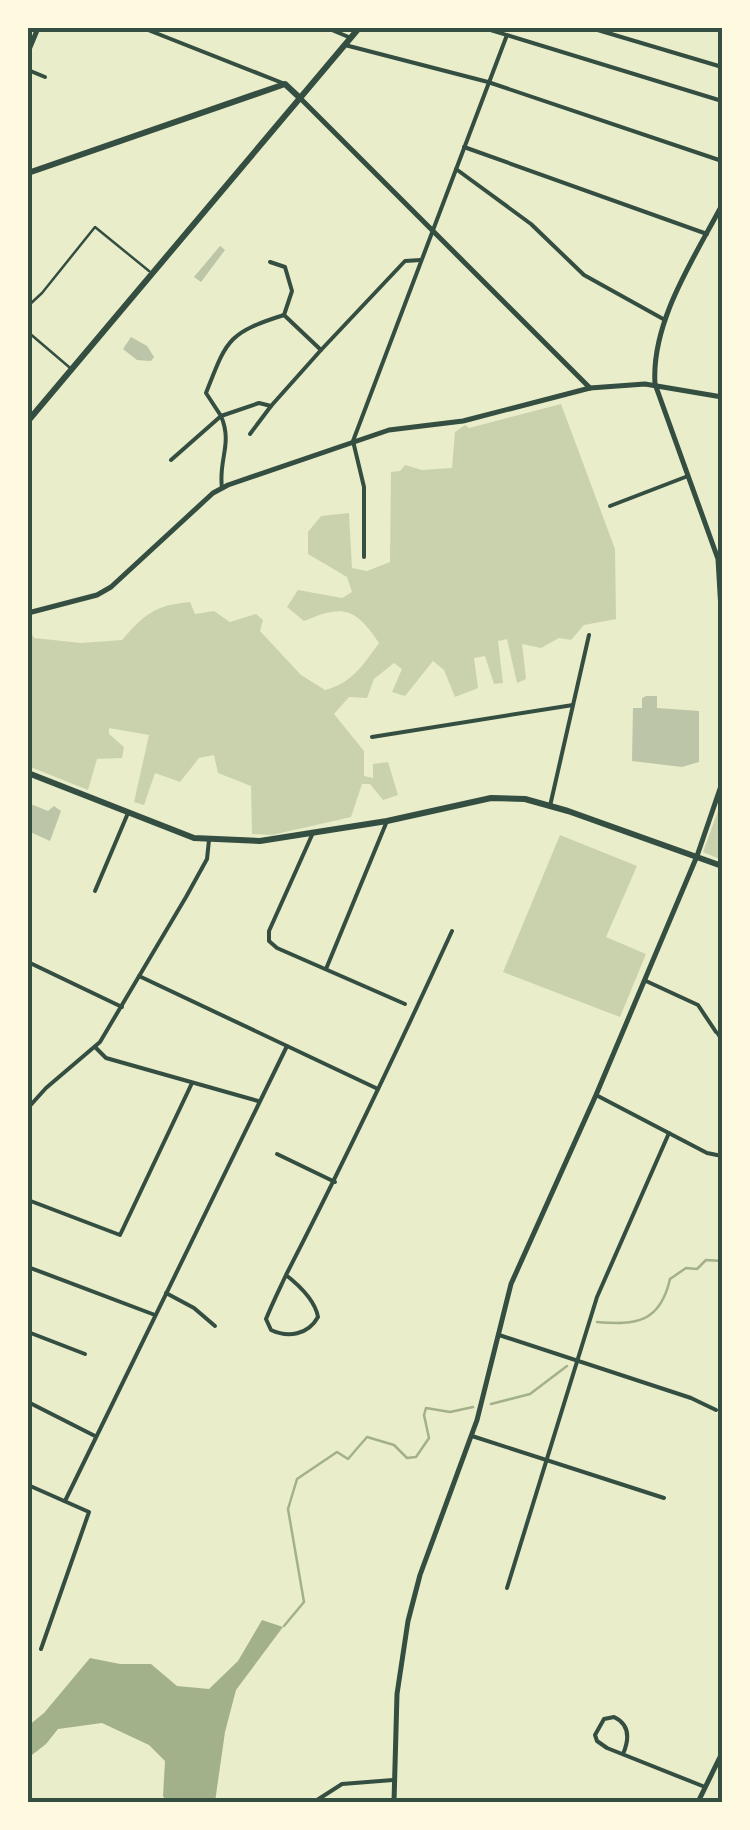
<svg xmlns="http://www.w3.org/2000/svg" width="750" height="1830" font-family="Jost,sans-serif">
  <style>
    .green { fill: #cad2ad }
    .water { fill: #a3b18a }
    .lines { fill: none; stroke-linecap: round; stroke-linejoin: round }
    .stream { stroke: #a3b18a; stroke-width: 2.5 }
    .building { fill: #bcc5a7 }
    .service { stroke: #344e41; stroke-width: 2.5 }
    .minor { stroke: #344e41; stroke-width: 4 }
    .tertiary { stroke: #344e41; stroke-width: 5 }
    .secondary { stroke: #344e41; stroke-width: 6 }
    .primary { stroke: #344e41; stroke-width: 6 }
    .neatline { fill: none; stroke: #344e41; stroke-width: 4 }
  </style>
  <rect width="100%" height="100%" fill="#e9edc9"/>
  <g class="green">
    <path d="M561,404L615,549L616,619L584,625L571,640L559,638L541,648L522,644L526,679L517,683L507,639L498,641L503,683L494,684L485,656L474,658L478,688L455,697L444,670L433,661L405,696L392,692L402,669L394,663L374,679L367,698L349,697L334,714L364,751V776L373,778V764L388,762L398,795L383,800L370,784H362L351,817L272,835L252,834L251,786L218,773L214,755L199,758L180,782L155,773L144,805L134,802L149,735L109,728V734L124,747L122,758L97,759L88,790L28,766V628L34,638L81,643L122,640C145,614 155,605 190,602L195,614L214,611L230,622L256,614L263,620L260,631L301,675L325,690C351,684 364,664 379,643C355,606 341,605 304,621L287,607L298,590L342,598L352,592L347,577L308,554V532L321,516L349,513L352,568L367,571L390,562L391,472L400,471L405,465L422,470L452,468L455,432L465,425L469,428Z"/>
    <path d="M722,800V860L703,852Z"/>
    <path d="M560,835L637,866L606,937L646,954L620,1017L503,972Z"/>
  </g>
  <path class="water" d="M262,1620L283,1627L236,1690L225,1732L215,1802H167L163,1796L165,1761L149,1745L102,1723L58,1729L46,1744L28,1758V1726L44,1713L90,1658L120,1664H151L177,1686L209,1689L238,1661Z"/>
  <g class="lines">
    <g class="stream">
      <path d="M597,1322C636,1325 660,1323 670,1279L686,1268L697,1269L706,1260L722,1261"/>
      <path d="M491,1404L530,1394L567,1366"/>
      <path d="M284,1626L304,1602L288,1509L297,1479L337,1452L348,1459L367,1437L394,1445L407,1458L416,1457L429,1438L424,1415L426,1408L450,1412L473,1407"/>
    </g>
  </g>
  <g class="building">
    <path d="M220,246L225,250L201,282L194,277Z"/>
    <path d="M131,337L147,346L154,357L151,361L137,360L123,349Z"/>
    <path d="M646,696H657V708L699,711V762L682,767L632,761L633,708H642V698Z"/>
    <path d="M28,803L48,811L54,806L61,811L50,841L28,831Z"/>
  </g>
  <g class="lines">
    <g class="service">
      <path d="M28,306L42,293L95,227L149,271"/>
      <path d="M28,332L69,367"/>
    </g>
    <g class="minor">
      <path d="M143,28L285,84"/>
      <path d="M327,28L351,38"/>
      <path d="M484,28L722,101"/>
      <path d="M591,28L722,67"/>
      <path d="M345,45L488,82L722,161"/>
      <path d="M28,70L45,77"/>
      <path d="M464,147L707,234"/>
      <path d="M456,169L531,224L584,275L665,320"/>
      <path d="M270,262L285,267L292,291L284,315"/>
      <path d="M250,434L271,406"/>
      <path d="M171,460L221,416L206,393C227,340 227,333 284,315L321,350L405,261L421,260"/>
      <path d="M222,488C218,460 233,444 221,416L259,403L271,406L321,350"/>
      <path d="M610,506L688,476"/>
      <path d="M364,557V487L353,441L507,35"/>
      <path d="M372,737L573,705"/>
      <path d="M550,806L589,635"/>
      <path d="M312,835L269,931V941L277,948L405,1004"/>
      <path d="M95,891L128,813"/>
      <path d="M28,962L122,1007"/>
      <path d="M326,969L387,821"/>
      <path d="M139,976L378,1089"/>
      <path d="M646,981L698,1005L716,1032"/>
      <path d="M718,1034L722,1040"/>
      <path d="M95,1047L106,1058L258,1101"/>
      <path d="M596,1095L707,1153L722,1156"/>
      <path d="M28,1108L46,1088L100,1042L186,897L207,859L209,840"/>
      <path d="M277,1154L335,1182"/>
      <path d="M28,1200L120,1235L192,1083"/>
      <path d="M28,1267L155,1315"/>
      <path d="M286,1275C300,1286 315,1300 318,1317C308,1335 288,1338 271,1330L266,1319C272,1304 279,1290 286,1275C344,1162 399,1047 452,931"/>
      <path d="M166,1293L194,1308L215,1326"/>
      <path d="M28,1332L85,1354"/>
      <path d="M499,1335L691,1398L716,1410"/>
      <path d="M28,1402L95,1436"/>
      <path d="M472,1436L664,1498"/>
      <path d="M28,1485L89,1512L41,1649"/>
      <path d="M65,1501L287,1046"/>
      <path d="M507,1588L597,1297L669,1133"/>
      <path d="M623,1754C629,1740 631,1725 614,1717L604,1719L595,1735L597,1741L607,1748L705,1787"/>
      <path d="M314,1802L342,1784L393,1780"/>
    </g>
    <g class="tertiary">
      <path d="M28,52L38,28"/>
      <path d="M300,98L590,388"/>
      <path d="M722,205C694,258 651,322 655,384L718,559L722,627"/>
      <path d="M28,613L97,595L111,587L213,493L228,485L389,430L463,421L590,388L645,384L722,397"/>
      <path d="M394,1802L397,1694L408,1621L420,1575L477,1420L511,1284L596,1095L697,856L722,783"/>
      <path d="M698,1802L722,1753"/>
    </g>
    <g class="secondary">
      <path d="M28,173L285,84L300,98"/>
      <path d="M28,773L194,838L260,841L387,821L491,798L525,799L568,811L722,866"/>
    </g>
    <path class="primary" d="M28,421L359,28"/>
  </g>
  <rect width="750" height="1830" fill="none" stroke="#fefae0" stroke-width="60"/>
  <rect x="30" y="30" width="690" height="1770" class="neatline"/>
</svg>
